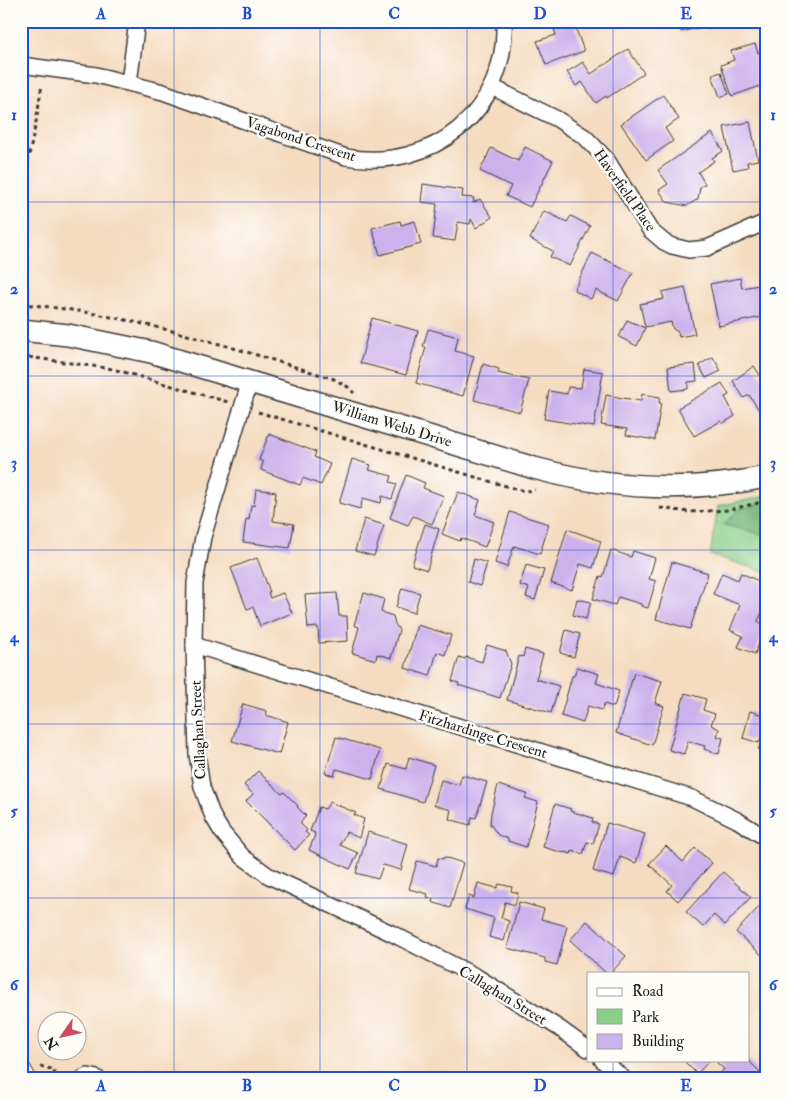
<svg xmlns="http://www.w3.org/2000/svg" width="787" height="1099" font-family="'IM FELL Double Pica',serif">
  <style>
    .green { fill: #89ce89; stroke: #527552 }
    .forest { fill: #6eb175; stroke: #456648 }
    .building { fill: #ccb2ed }
    .lines { fill: none; stroke-linecap: round; stroke-linejoin: round }
    .minor-casing { stroke: #3d3935; stroke-width: 18 }
    .tertiary-casing { stroke: #3d3935; stroke-width: 21 }
    .secondary-casing { stroke: #3d3935; stroke-width: 24 }
    .path { stroke: #3d3935; stroke-width: 3; stroke-dasharray: 4 4; stroke-linecap: butt }
    .minor { stroke: #fff; stroke-width: 15 }
    .tertiary { stroke: #fff; stroke-width: 19 }
    .secondary { stroke: #fff; stroke-width: 21 }
    .grid { fill: none; stroke: #1d4ed8; stroke-width: 1; stroke-opacity: 0.55 }
    .labels { text-anchor: middle; stroke-width: 5; stroke-linejoin: round; paint-order: stroke }
    .street-label { font-size: 15px; fill: #1c1c1c; stroke: #fdfcf7 }
    .neatline { fill: none; stroke: #1d4ed8; stroke-width: 2 }
    .grid-label { font-size: 16px; text-anchor: middle; font-weight: bold; fill: #1d4ed8 }
  </style>
  <rect width="100%" height="100%" fill="#fdfcf7"/>
  <filter id="ink" filterUnits="userSpaceOnUse"><feTurbulence type="fractalNoise" baseFrequency=".02" numOctaves="2"/><feDisplacementMap in="SourceGraphic" scale="10" xChannelSelector="R" yChannelSelector="G"/><feConvolveMatrix kernelMatrix="1 2 1 2 8 2 1 2 1" color-interpolation-filters="sRGB"/></filter>
  <filter id="wash" filterUnits="userSpaceOnUse"><feTurbulence type="fractalNoise" baseFrequency=".0096" numOctaves="4" result="noise"/><feDisplacementMap in="SourceGraphic" scale="20" xChannelSelector="R" yChannelSelector="G"/><feGaussianBlur stdDeviation="1.12" result="paint"/><feColorMatrix in="noise" values="0 0 0 0 0 0 0 0 0 0 0 0 0 0 0 0 0 1.4 0 .05"/><feComposite in="paint" operator="in"/></filter>
  <g filter="url(#wash)">
    <rect width="100%" height="100%" fill="#f5dcc1"/>
    <path class="green" d="M766,496V572L710,555L718,506Z"/>
    <path class="forest" d="M766,502V535L724,525L738,510Z"/>
    <g id="blocks">
      <g class="building">
        <path d="M551,21H573L584,51L546,65L537,41L556,35Z"/>
        <path d="M678,21H731V22L706,29L705,26L681,32Z"/>
        <path d="M755,44L758,53L760,52L766,69V84L732,96L721,65L734,60L731,51Z"/>
        <path d="M628,49L644,73L607,98L606,96L596,103L582,82L576,86L567,72L583,62L591,74Z"/>
        <path d="M721,72L729,94L720,97L712,75Z"/>
        <path d="M663,95L679,119L665,128L673,141L646,160L621,124Z"/>
        <path d="M750,122L758,160L747,162L748,167L733,170L724,127Z"/>
        <path d="M712,133L723,151L712,158L714,161L698,172L705,184L700,187L698,199L687,206L667,202L659,190L668,184L658,170Z"/>
        <path d="M525,147L553,161L530,207L506,196L511,186L480,171L491,148L518,161Z"/>
        <path d="M423,184L463,190L462,197L474,198L473,203L480,199L492,217L476,228L471,219L470,224L458,222L455,241L433,238L437,204L421,202Z"/>
        <path d="M544,211L567,222L571,216L590,226L570,266L550,257L553,251L530,239Z"/>
        <path d="M400,221L401,225L415,221L421,244L380,255L372,228Z"/>
        <path d="M592,253L633,273L618,301L596,290L591,299L574,290Z"/>
        <path d="M766,271V288L759,274Z"/>
        <path d="M740,278L742,288L759,285L766,316L719,326L710,284Z"/>
        <path d="M685,287L695,334L679,337L678,332L673,329L671,322L645,327L640,304L664,299L662,292Z"/>
        <path d="M372,318L418,331L406,375L360,363Z"/>
        <path d="M627,320L645,328L637,346L619,337Z"/>
        <path d="M428,329L458,337L455,351L474,356L463,396L416,383L426,347H423Z"/>
        <path d="M713,357L721,371L706,378L699,365Z"/>
        <path d="M483,364L499,369L498,373L529,380L520,412L474,400Z"/>
        <path d="M695,364L697,381L688,382V389L671,391L668,367Z"/>
        <path d="M754,366L762,378L764,376L762,372L766,369V420L749,395L744,398L733,381Z"/>
        <path d="M584,369L603,372L594,427L544,419L549,391L567,394L568,387L581,388Z"/>
        <path d="M722,383L729,395L725,397L735,416L722,424L721,421L694,436L678,408Z"/>
        <path d="M642,394L660,397L659,403H661L655,440L626,435L627,429L601,425L606,395L641,401Z"/>
        <path d="M269,434L316,452L314,457L330,464L321,485L303,478L300,485L261,470L263,462L259,460Z"/>
        <path d="M352,459L371,465L369,470L392,476L390,482L397,484L392,499L382,496L381,503L363,498L360,509L339,503Z"/>
        <path d="M406,475L425,483L423,488L444,496L432,524L413,516L408,525L390,518Z"/>
        <path d="M256,489L276,492L273,521L294,524L290,548L243,542L246,519L249,520L251,505L254,506Z"/>
        <path d="M458,492L480,500L475,515L494,522L485,547L461,538L460,541L442,534Z"/>
        <path d="M510,512L549,524L540,554L514,546L507,567L495,563Z"/>
        <path d="M364,519L384,525L374,556L355,551Z"/>
        <path d="M425,524L439,529L427,570L412,565Z"/>
        <path d="M567,529L601,541L593,568L580,564L572,590L551,583Z"/>
        <path d="M611,550L631,557L633,551L655,558L649,579L656,581L648,608L641,606V604L618,597L615,605L593,599L600,576L603,577Z"/>
        <path d="M257,558L270,592H268L270,598L283,593L292,613L260,626L253,607L247,609L231,568Z"/>
        <path d="M474,559L487,563L480,586L468,582Z"/>
        <path d="M672,562L708,573L690,629L656,619Z"/>
        <path d="M526,565L544,570L535,600L526,597L529,588L520,585Z"/>
        <path d="M722,573L738,580L741,573L765,584L762,590L766,592V604L758,621L765,626L755,654L738,647L743,636L730,630L740,605L713,594Z"/>
        <path d="M402,588L420,593L414,613L396,607Z"/>
        <path d="M337,593L339,616H347L348,641L319,643L318,627L308,628L305,595Z"/>
        <path d="M364,593L384,599L381,612L393,616L395,624L399,630L391,658L377,654L376,660L352,653L359,627L354,625Z"/>
        <path d="M577,599L591,602L586,619L573,615Z"/>
        <path d="M417,625L451,635L445,655L437,652L430,676L405,668Z"/>
        <path d="M566,630L580,634L574,657L560,653Z"/>
        <path d="M487,645L506,651L511,664L500,698L458,685L459,683L452,681L459,657L465,659L466,657L482,662Z"/>
        <path d="M525,649L543,654L536,679L559,686L551,713L507,700L519,656L523,657Z"/>
        <path d="M577,667L599,674L596,683L619,691L614,707L604,704L602,710L588,706L583,723L561,716L572,676H574Z"/>
        <path d="M634,673L662,681L655,703L664,706L652,745L616,733Z"/>
        <path d="M685,693L706,699L703,710L715,714L711,725L719,729L717,736L723,738L719,754L704,749L705,746L688,741L684,754L669,750Z"/>
        <path d="M243,704L267,711L266,715L288,722L279,754L232,741Z"/>
        <path d="M750,711L766,716V753L758,749L763,741L760,739L759,743L743,738Z"/>
        <path d="M336,737L380,750L372,779L336,769L334,776L325,773Z"/>
        <path d="M409,757L434,765L423,802L381,789L388,764L406,769Z"/>
        <path d="M258,771L282,794L284,792L298,806L297,807L306,816L300,823L307,830L305,832L309,835L295,850L246,801L253,794L244,785Z"/>
        <path d="M462,775L487,782L476,818L472,817L470,825L449,819L451,810L434,805L441,780L459,785Z"/>
        <path d="M498,785L527,794L525,798L538,802L526,847L508,841V839L498,835L490,824L491,813Z"/>
        <path d="M330,802L356,813L354,815L364,819L359,838L346,832L340,845L358,853L350,869L309,850L315,835H314L315,833L310,831L319,807L325,809Z"/>
        <path d="M555,804L571,809L570,811L593,818L592,822L599,824L593,844L587,842L583,854L572,851L571,854L565,852L564,853L543,847Z"/>
        <path d="M607,823L645,834L636,863L620,857L614,877L593,871Z"/>
        <path d="M368,832L408,844L401,870L383,865L378,879L356,873Z"/>
        <path d="M666,846L683,862L695,848L712,863L678,901L667,891L672,885L649,864Z"/>
        <path d="M444,857L463,863L450,908L432,902L433,899L427,897L428,894L409,889L417,861L436,866L438,858L443,859Z"/>
        <path d="M723,872L751,897L725,925L714,915L703,927L686,912Z"/>
        <path d="M478,883L497,888L499,884L512,887L511,891L518,893L515,905L505,902L501,918L509,921L504,941L489,937L494,918L465,909L469,896L474,898Z"/>
        <path d="M766,899V959L736,932Z"/>
        <path d="M519,902L544,909L541,919L567,926L557,965L545,962V958L507,948Z"/>
        <path d="M587,921L626,956L611,973H606L570,940Z"/>
        <path d="M683,1060H710L697,1074Z"/>
        <path d="M719,1060H748L764,1076L762,1078H716L724,1069L717,1063Z"/>
      </g>
    </g>
  </g>
  <g filter="url(#ink)">
    <use href="#blocks" fill-opacity="0" stroke="#3d3935" stroke-width="1"/>
    <g class="lines">
      <g class="minor-casing">
        <g id="minor">
          <path d="M21,65L96,75L163,92L346,157C433,172 508,111 504,21"/>
          <path d="M129,83L137,21"/>
          <path d="M492,87L557,119L585,137L607,160L650,230L664,242L672,246L689,250L707,248L766,222"/>
          <path d="M250,381L203,537L195,583L194,645L197,754L202,787L213,817L222,832L243,857L269,876L391,933L477,977L559,1028L588,1049"/>
          <path d="M194,645L692,798L737,820L766,838"/>
          <path d="M602,1060L623,1078"/>
          <path d="M83,1078L88,1076L97,1078"/>
        </g>
      </g>
      <g class="tertiary-casing">
        <path id="tertiary" d="M21,1069L26,1078"/>
      </g>
      <g class="secondary-casing">
        <path id="secondary" d="M21,330L68,335L151,352L534,468C611,489 688,493 766,477"/>
      </g>
      <g class="path">
        <path d="M21,194L36,122L42,84"/>
        <path d="M21,304C129,313 231,347 334,379L348,387L354,393"/>
        <path d="M21,356L113,369L228,402"/>
        <path d="M258,412L492,482L524,491L535,490"/>
        <path d="M660,508L689,512L728,510L766,501"/>
        <path d="M21,1040L28,1053"/>
        <path d="M40,1066L54,1070L55,1078"/>
      </g>
      <use href="#minor" class="minor"/>
      <use href="#tertiary" class="tertiary"/>
      <use href="#secondary" class="secondary"/>
    </g>
  </g>
  <path class="grid" d="M174,21V1078M320,21V1078M467,21V1078M613,21V973M21,202H766M21,376H766M21,550H766M21,724H766M21,898H766M613,1060V1078"/>
  <g class="labels">
    <g class="street-label">
      <text transform="translate(301 139) rotate(18)" y="5">Vagabond Crescent</text>
      <text transform="translate(625 190) rotate(55)" y="5">Haverfield Place</text>
      <text transform="translate(392 424) rotate(17)" y="5">William Webb Drive</text>
      <text transform="translate(198 730) rotate(-93)" y="5">Callaghan Street</text>
      <text transform="translate(483 734) rotate(17)" y="5">Fitzhardinge Crescent</text>
      <text transform="translate(503 995) rotate(31)" y="5">Callaghan Street</text>
    </g>
  </g>
  <rect width="787" height="1099" fill="none" stroke="#fdfcf7" stroke-width="55"/>
  <rect x="587" y="972" width="162" height="90" fill="#fdfcf7" stroke="#a3a29f"/>
  <rect x="597" y="988" width="25" height="8" fill="#ffffff" stroke="#a3a29f"/>
  <text x="632" y="996" font-size="15" fill="#1c1c1c">Road</text>
  <rect x="597" y="1009" width="25" height="15" fill="#89ce89" stroke="#a3a29f"/>
  <text x="632" y="1022" font-size="15" fill="#1c1c1c">Park</text>
  <rect x="597" y="1034" width="25" height="15" fill="#ccb2ed" stroke="#a3a29f"/>
  <text x="632" y="1046" font-size="15" fill="#1c1c1c">Building</text>
  <g transform="translate(62 1036) rotate(236)"><circle r="24" fill="#fdfcf7" stroke="#a3a29f"/>
  <path d="M0-4L9 19L0 12L-9 19Z" fill="#d1495b"/>
  <text y="-8" font-size="14" font-weight="bold" text-anchor="middle" fill="#1c1c1c">N</text>
  </g>
  <rect x="28" y="28" width="732" height="1044" class="neatline"/>
  <g class="grid-label">
    <text x="101" y="19">A</text>
    <text x="247" y="19">B</text>
    <text x="394" y="19">C</text>
    <text x="540" y="19">D</text>
    <text x="686" y="19">E</text>
    <text x="14" y="120">1</text>
    <text x="773" y="120">1</text>
    <text x="14" y="294">2</text>
    <text x="773" y="294">2</text>
    <text x="14" y="468">3</text>
    <text x="773" y="468">3</text>
    <text x="14" y="642">4</text>
    <text x="773" y="642">4</text>
    <text x="14" y="816">5</text>
    <text x="773" y="816">5</text>
    <text x="14" y="990">6</text>
    <text x="773" y="990">6</text>
    <text x="101" y="1091">A</text>
    <text x="247" y="1091">B</text>
    <text x="394" y="1091">C</text>
    <text x="540" y="1091">D</text>
    <text x="686" y="1091">E</text>
  </g>
</svg>
